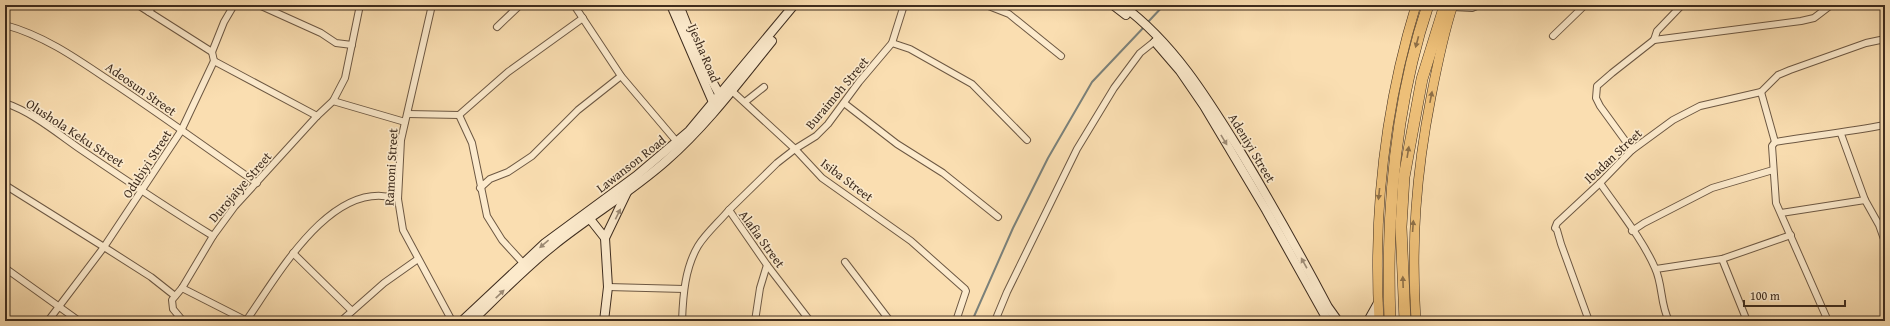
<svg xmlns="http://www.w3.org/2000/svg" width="1890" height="326" font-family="'Gentium Book Plus',serif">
<rect width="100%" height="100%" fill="#fadeb1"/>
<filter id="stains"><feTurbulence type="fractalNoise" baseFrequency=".005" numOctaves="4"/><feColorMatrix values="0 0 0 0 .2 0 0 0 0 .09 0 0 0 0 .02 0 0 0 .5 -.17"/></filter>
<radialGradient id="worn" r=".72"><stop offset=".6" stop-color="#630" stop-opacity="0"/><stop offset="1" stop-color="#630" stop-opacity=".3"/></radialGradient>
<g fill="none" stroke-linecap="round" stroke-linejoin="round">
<g stroke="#7b817a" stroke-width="2">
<polyline points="1148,22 1164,5"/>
<polyline points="972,321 1013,228 1048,158 1092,82 1145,26"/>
</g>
<defs>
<g id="street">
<polyline points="138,5 212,52"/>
<polyline points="259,5 321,33 336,43 352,45"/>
<polyline points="432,5 401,140 398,199 403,230 452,321"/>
<polyline points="574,5 621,76 677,142"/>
<polyline points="986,5 1009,14 1061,56"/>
<polyline points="1453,7 1472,8 1479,5"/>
<polyline points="149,12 153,5"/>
<path d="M 5,25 C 42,35 73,56 104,77 C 156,111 206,148 257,183"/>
<polyline points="497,27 520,5"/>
<polyline points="1553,36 1585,5"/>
<polyline points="1654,40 1801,21 1814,18 1831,5"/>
<polyline points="892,43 910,49 972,84 1027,140"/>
<polyline points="214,61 317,116"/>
<polyline points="732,91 795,149 822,178 911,241 965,289 966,291 956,321"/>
<polyline points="1761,92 1775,142"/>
<polyline points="333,101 405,122"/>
<polyline points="745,102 764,87"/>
<path d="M 5,103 C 32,112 57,133 80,149 C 124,179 167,208 213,236"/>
<polyline points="844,103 897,144 943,173 998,217"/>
<polyline points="408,114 459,115 472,143 487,216 502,240 523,263"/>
<polyline points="459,115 508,72 583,18"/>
<polyline points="1841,134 1865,200 1879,225 1885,242"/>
<polyline points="1632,150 1600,106 1596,98 1597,86 1612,73 1654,40 1657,31 1682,5"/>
<path d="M 1600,183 C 1618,209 1643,240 1655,268 C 1663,285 1660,304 1669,321"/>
<polyline points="5,185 104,247 151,277 175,296"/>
<polyline points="480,188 490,179 508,172 532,156 578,110 621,76"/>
<polyline points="729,210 777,163 795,149 816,136 828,124 859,82 892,43 904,5"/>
<polyline points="1781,213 1865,200"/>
<polyline points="1632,231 1644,223 1712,188 1773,170"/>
<polyline points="293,253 352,311"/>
<polyline points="1722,259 1747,321"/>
<polyline points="845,262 890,321"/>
<polyline points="5,268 79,321"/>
<polyline points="1656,269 1722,259 1791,235"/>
<polyline points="608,287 684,289"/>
<polyline points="182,288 247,321"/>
<polyline points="48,321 104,247 181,131 214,61 212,52 224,22 234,5"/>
<polyline points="183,321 173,309 172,300 182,288 213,236 235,206 317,116 333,101 345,78 360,5"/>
<path d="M 246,321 C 277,277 332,176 398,199"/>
<polyline points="341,321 384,283 418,259"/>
<path d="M 682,321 C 683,295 685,268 698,246 C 706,233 719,222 729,210 L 767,265 L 810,321"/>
<polyline points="755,321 760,288 767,265"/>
<polyline points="995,321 1007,292 1077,149 1114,88 1140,53 1155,41"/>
<polyline points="1589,321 1561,244 1557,230 1555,228 1557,223 1600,183 1632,150 1673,120 1700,106 1761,92 1778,75 1790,70 1866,43 1885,39"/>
<path d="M 1828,321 L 1776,203 L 1772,146 L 1775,142 C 1812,136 1848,132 1885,125"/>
</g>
<g id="secondary">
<polyline points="671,5 715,107"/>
<polyline points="679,5 702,63 722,99"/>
<polyline points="1113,5 1126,15"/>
<path d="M 1122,5 C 1175,44 1209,101 1243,156 C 1273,206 1301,256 1328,307 L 1338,321"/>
<polyline points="1155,42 1180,71 1204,106 1266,210 1328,321"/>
<polyline points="590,219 605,238 608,287 604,321"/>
<polyline points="605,238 628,190"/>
<polyline points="462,321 545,243 636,176 689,131 794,5"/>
<path d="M 472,321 C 499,295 525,268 554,245 C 590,216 631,192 666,161 C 706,126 738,83 772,41"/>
<polyline points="1368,321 1378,303"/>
</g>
<g id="primary">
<path d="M 1379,321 C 1373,213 1384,109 1416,5"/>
<path d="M 1416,321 C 1411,242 1416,174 1431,97 C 1437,66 1443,35 1453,5"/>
</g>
<g id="highway">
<path d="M 1390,321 C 1386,214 1394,107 1428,5"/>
<polyline points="1405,321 1401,227 1404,177 1422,79 1445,5"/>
</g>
</defs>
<use href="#street" stroke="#6d5843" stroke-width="8"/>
<use href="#secondary" stroke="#3e2c1e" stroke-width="10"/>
<use href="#primary" stroke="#3e2c1e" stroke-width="10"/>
<use href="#highway" stroke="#3e2c1e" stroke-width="12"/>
<use href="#street" stroke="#fceacc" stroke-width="6"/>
<use href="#secondary" stroke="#fceacc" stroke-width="8"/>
<use href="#primary" stroke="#edbf78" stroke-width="9"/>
<use href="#highway" stroke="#edbf78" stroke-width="11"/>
</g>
<defs><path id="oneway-solid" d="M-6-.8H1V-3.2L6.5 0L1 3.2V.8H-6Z"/></defs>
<g fill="#8d6e46">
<use href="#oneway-solid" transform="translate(1417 42) rotate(105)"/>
<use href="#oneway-solid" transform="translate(1431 97) rotate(-79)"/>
<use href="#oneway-solid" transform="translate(1408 152) rotate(-81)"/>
<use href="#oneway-solid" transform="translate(1379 194) rotate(96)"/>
<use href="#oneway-solid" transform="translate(1413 226) rotate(-86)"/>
<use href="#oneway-solid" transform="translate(1403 282) rotate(-92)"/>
</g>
<g fill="#9d8b75">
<use href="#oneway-solid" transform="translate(1224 140) rotate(59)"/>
<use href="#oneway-solid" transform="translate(618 214) rotate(-64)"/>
<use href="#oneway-solid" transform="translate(544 244) rotate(140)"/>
<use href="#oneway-solid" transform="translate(1304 263) rotate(-119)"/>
<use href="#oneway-solid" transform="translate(500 294) rotate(-44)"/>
</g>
<g text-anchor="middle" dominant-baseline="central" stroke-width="3.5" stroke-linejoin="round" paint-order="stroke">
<g font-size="13" fill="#3e2c1e" stroke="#fceacc">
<text transform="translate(704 53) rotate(67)">Ijesha Road</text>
<text transform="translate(141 89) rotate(35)">Adeosun Street</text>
<text transform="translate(837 93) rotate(-50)">Buraimoh Street</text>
<text transform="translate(75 133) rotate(33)">Olushola Keku Street</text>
<text transform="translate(1252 148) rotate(59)">Adeniyi Street</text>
<text transform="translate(1613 156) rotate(-43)">Ibadan Street</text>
<text transform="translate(147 164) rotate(-57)">Odubiyi Street</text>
<text transform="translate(631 164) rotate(-38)">Lawanson Road</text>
<text transform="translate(391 167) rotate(-87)">Ramoni Street</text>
<text transform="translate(847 180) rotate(37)">Isiba Street</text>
<text transform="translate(240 187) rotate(-49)">Durojaiye Street</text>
<text transform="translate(762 239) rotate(54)">Alafia Street</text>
</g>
</g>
<rect width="1890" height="326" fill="none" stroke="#fadeb1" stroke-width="20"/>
<rect x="6" y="6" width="1878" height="314" fill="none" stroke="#3e2c1e" stroke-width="2"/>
<rect x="10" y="10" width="1870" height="306" fill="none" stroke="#3e2c1e"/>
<path d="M1744 300v6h101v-6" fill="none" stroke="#3e2c1e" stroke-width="2"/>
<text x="1750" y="300" font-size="12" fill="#3e2c1e" stroke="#fceacc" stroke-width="3" paint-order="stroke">100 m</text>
<rect width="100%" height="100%" filter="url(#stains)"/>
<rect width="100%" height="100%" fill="url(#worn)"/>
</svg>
